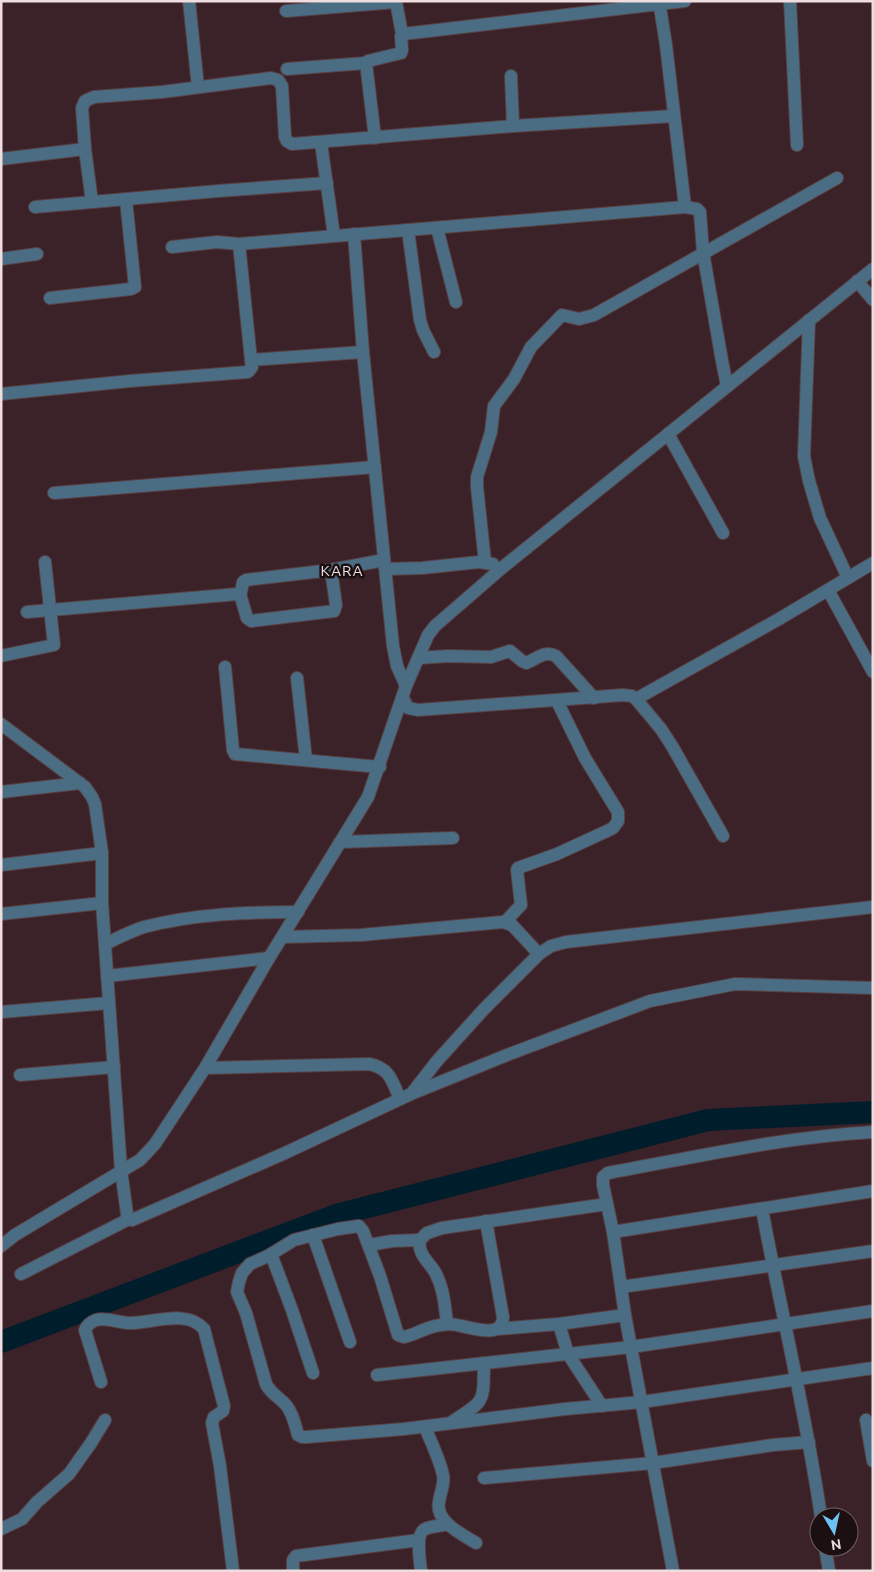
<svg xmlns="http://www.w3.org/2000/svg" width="874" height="1572" font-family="Ubuntu,sans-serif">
<rect width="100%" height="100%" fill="#3b2228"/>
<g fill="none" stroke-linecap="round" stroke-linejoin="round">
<polyline stroke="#001d2c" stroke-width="22" points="1,1342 336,1215 708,1120 873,1112"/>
<defs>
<g id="minor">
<polyline points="189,1 198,87"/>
<polyline points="659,1 666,45 685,207"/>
<polyline points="790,1 797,145"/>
<polyline points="286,11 396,2 402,34"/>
<polyline points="287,69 366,63"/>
<polyline points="511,76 513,126"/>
<polyline points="375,138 366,63 368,61 401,53 402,50 401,36 403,34 685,1"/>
<polyline points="321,143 334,236"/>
<polyline points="1,159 85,149"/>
<polyline points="92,202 85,149 82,108 85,101 94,97 162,92 271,78 278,80 282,86 285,137 287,141 292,144 513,126 674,116"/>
<polyline points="35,207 218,191 327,183"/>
<polyline points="437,228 456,302"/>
<polyline points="408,230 420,320 423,330 434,352"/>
<polyline points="354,234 363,352 393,646 397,666 406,686"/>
<polyline points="172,247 217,242 239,244"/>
<polyline points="1,259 37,254"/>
<polyline points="857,281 873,300"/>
<polyline points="50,298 131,289 135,287 126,200"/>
<polyline points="809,320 804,456 809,481 820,518 848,578"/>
<polyline points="251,360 363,352"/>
<polyline points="1,394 130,381 248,372 252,367 251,360 239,244 685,207 697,209 700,212 703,252 722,361 727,386"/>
<polyline points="668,434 723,533"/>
<polyline points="54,493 375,467"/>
<polyline points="485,562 477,487 477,477 491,432 494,406 514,379 531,347 562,315 579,319 594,315 837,178"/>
<polyline points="386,569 422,568 479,562 493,564"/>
<polyline points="828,590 873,672"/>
<polyline points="240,594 247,618 251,621 334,611 336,605 331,570"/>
<polyline points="27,612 238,594 241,592 243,582 246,580 331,570 384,560"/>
<polyline points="1,656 54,645 45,562"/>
<path d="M 418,658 L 448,656 L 491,657 L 510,651 L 522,661 L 526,663 C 537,659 544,650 556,656 L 594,698"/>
<polyline points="225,667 233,750 235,754 380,767"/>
<polyline points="297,678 306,760"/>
<polyline points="403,698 408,708 418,710 623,695 632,696 636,699 661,729 672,746 723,836"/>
<polyline points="636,699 779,619 873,563"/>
<polyline points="1,724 85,787 92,797 95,804 102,853 102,903 121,1170 127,1214 129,1219 132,1220 285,1153 411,1094 507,1055 650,1001 735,984 873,988"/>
<polyline points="1,792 80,783"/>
<polyline points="340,842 453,838"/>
<polyline points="1,865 102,853"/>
<polyline points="1,914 102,903"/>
<polyline points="505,922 521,905 517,870 518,868 557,854 607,831 613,828 618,821 618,812 585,758 557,701"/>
<polyline points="283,937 361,935 503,922 512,925 539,954"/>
<path d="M 105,944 C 118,938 131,931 144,927 C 194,914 247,912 298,912"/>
<polyline points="107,976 269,958"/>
<polyline points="1,1012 109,1003"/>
<path d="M 205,1068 L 369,1064 C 390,1068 392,1081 400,1099"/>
<polyline points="20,1075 114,1067"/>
<polyline points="412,1093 437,1061 484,1009 539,954 551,946 566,942 873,907"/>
<path d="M 762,1209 C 781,1312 806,1413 821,1517"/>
<path d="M 486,1221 L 503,1317 C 503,1339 473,1328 461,1326 C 454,1324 447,1324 441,1325 C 428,1326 417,1334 404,1337 L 398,1335 L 380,1276 L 363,1231 L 359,1226 L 338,1229 L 294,1240 L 268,1256 L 250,1264 L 242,1273 L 239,1282 L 237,1292 L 246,1313 L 266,1384 C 271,1394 279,1397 286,1405 C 293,1413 295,1425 298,1435 L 302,1437 L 307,1437 L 404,1429 L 565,1409 L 642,1402 L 873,1368"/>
<polyline points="613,1232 873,1191"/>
<polyline points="313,1235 350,1342"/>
<polyline points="369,1245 392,1241 420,1240"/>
<polyline points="1,1246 15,1235 140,1160 155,1144 205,1068 269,958 368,797 406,686 428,635 435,626 503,567 873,269"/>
<polyline points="271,1254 292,1310 313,1373"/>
<polyline points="21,1274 129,1219"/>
<polyline points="621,1287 873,1251"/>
<path d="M 447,1324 C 445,1307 444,1290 436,1274 C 430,1262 417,1255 420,1240 L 427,1233 L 442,1228 L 607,1204"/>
<polyline points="559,1324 568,1354 602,1406"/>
<polyline points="497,1329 559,1324 625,1315"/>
<polyline points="377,1375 631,1347 873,1311"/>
<path d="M 101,1382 L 85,1330 C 87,1325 91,1322 96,1320 C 107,1317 119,1323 130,1323 C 153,1323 187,1309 204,1329 L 224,1406 L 223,1411 L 214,1417 L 212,1423 L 220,1466 L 233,1571"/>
<polyline points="866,1420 873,1461"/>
<path d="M 453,1421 C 487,1400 483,1401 484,1363"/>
<path d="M 425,1427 C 431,1442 440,1460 443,1475 C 445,1484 440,1493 439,1502 C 435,1522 462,1534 476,1543"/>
<polyline points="484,1478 653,1463 773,1445 809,1442"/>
<polyline points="1,1529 22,1519 37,1502 69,1474 91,1443 105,1420"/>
<polyline points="825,1547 829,1571"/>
<polyline points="293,1571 293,1560 296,1556 419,1540"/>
<path d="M 421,1571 C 420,1561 415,1534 425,1529 C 431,1526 441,1526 448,1524"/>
<path d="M 673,1571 L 625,1315 L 613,1232 L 603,1185 L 603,1177 L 608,1173 C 696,1157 783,1137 873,1132"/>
</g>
</defs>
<use href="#minor" stroke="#584045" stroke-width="14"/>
<use href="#minor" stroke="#4a6d83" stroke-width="12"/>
</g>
<g text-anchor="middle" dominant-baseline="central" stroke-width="5" stroke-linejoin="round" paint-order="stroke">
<g font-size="15" letter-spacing="1" fill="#efdde0" stroke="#1b0f12">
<text x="342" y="570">KARA</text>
</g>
</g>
<rect width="874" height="1572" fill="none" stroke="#efdde0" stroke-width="5"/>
<g transform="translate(834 1532) rotate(171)"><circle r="24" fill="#1b0f12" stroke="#706164"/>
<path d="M0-4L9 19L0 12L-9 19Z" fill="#6ec2f3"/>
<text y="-8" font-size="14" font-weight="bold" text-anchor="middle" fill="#efdde0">N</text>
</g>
</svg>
